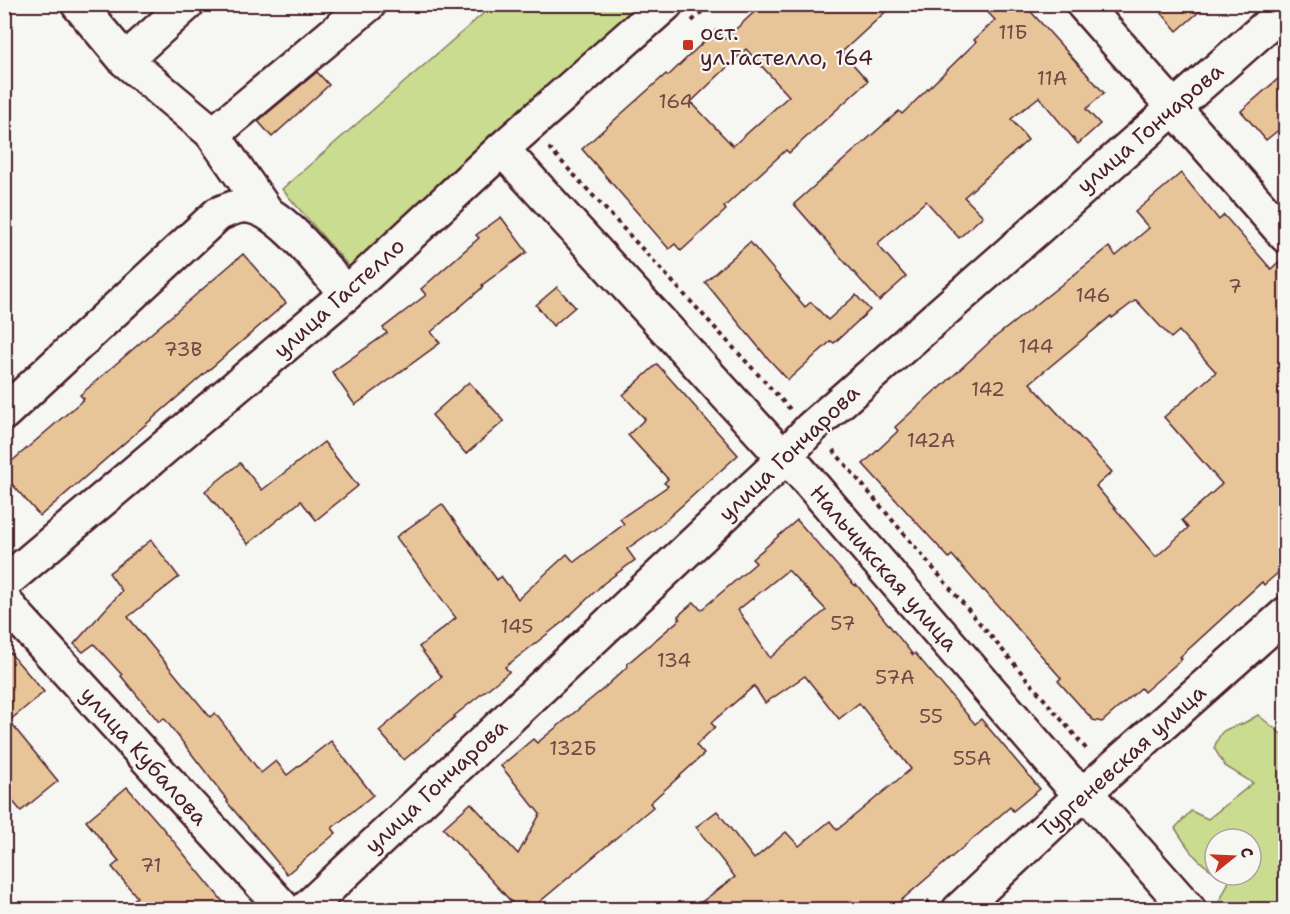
<svg xmlns="http://www.w3.org/2000/svg" width="1290" height="914" font-family="'Shantell Sans',sans-serif">
<rect width="100%" height="100%" fill="#f6f6f2"/>
<filter id="ink" filterUnits="userSpaceOnUse"><feTurbulence type="fractalNoise" baseFrequency=".0167" numOctaves="2"/><feDisplacementMap in="SourceGraphic" scale="12" xChannelSelector="R" yChannelSelector="G"/><feConvolveMatrix kernelMatrix="1 2 1 2 8 2 1 2 1" color-interpolation-filters="sRGB"/></filter>
<g filter="url(#ink)">
<g fill="#c9dc90" stroke="#8a7e5e" stroke-width="1.5">
<polygon points="493,5 670,5 358,277 282,189"/>
<path d="M 1258,715 L 1285,737 L 1286,887 L 1281,893 L 1285,899 L 1285,909 L 1218,909 L 1217,907 L 1230,879 L 1222,875 L 1251,875 L 1251,839 L 1215,839 L 1215,872 C 1196,862 1186,845 1175,828 L 1191,811 L 1208,819 L 1253,783 L 1225,766 L 1214,748 C 1221,730 1222,730 1239,725 C 1246,723 1252,718 1258,715 Z"/>
</g>
<g fill="#e8c599" stroke="#4a1f2b" stroke-width="1.5" fill-rule="evenodd">
<path d="M 763,4 L 894,4 L 842,52 L 868,81 L 789,153 L 786,150 L 724,207 L 726,210 L 681,251 L 675,244 L 669,249 L 582,149 L 666,74 L 668,76 L 716,30 L 725,39 ZM 746,49 L 789,96 L 733,146 L 691,102 Z"/>
<polygon points="980,4 1024,4 1104,93 1086,109 1100,124 1078,144 1039,97 1011,119 1028,140 964,197 983,216 959,238 926,201 877,244 906,277 879,301 794,204 899,111 902,114 976,42 974,40 995,20"/>
<polygon points="1154,4 1208,4 1177,31"/>
<polygon points="317,72 329,85 272,137 258,121"/>
<polygon points="1286,72 1286,124 1266,140 1241,111"/>
<path d="M 1181,173 L 1219,220 L 1224,215 L 1271,269 L 1286,255 L 1286,566 L 1264,585 L 1262,582 L 1180,657 L 1182,659 L 1144,692 L 1141,688 L 1102,722 L 1093,720 L 1058,681 L 1061,678 L 984,590 L 983,591 L 952,555 L 949,558 L 863,464 L 898,431 L 895,427 L 938,388 L 939,389 L 994,338 L 1109,247 L 1116,256 L 1149,228 L 1135,212 ZM 1136,300 L 1171,338 L 1179,331 L 1216,372 L 1164,417 L 1222,484 L 1182,520 L 1188,528 L 1156,557 L 1096,486 L 1112,472 L 1030,383 L 1111,316 L 1112,318 Z"/>
<polygon points="501,217 527,252 482,285 483,287 431,332 440,343 355,405 332,372 387,333 383,328 426,295 421,289 479,238 476,235"/>
<polygon points="750,242 805,307 811,302 828,320 856,295 870,310 834,343 831,341 788,380 765,355 705,282"/>
<polygon points="243,254 286,303 40,516 4,475 4,468 84,399 80,395"/>
<polygon points="557,287 575,307 553,326 536,305"/>
<polygon points="657,364 738,455 658,527 627,549 635,560 604,583 564,621 505,667 509,672 454,716 455,717 404,760 379,731 442,677 419,647 456,618 396,537 442,504 497,580 501,576 518,599 567,554 574,562 624,524 620,519 668,486 664,483 668,479 628,435 645,419 623,395"/>
<polygon points="469,382 504,421 466,454 432,415"/>
<polygon points="324,442 358,486 316,520 301,501 248,544 205,491 240,463 262,490"/>
<path d="M 797,520 L 855,586 L 856,584 L 913,655 L 915,653 L 975,724 L 981,719 L 1040,789 L 1013,811 L 1010,807 L 891,909 L 692,909 L 735,877 L 696,827 L 717,811 L 754,859 L 786,832 L 799,846 L 830,821 L 837,830 L 911,769 L 859,703 L 839,719 L 805,676 L 765,703 L 754,686 L 711,723 L 715,727 L 696,745 L 704,754 L 650,803 L 653,807 L 531,909 L 518,909 L 443,828 L 471,803 L 518,854 L 540,814 L 501,766 L 533,739 L 537,743 L 602,690 L 628,666 L 627,664 L 680,619 L 678,616 L 694,602 L 701,610 L 756,563 L 752,559 ZM 788,570 L 826,610 L 770,658 L 738,610 Z"/>
<polygon points="151,540 179,577 128,617 210,717 215,713 261,773 276,761 287,775 331,741 373,795 332,828 336,833 287,874 227,802 228,801 164,718 159,722 121,676 122,675 94,644 83,652 74,644 122,591 109,573"/>
<polygon points="4,646 44,692 9,721 58,781 21,811 4,791"/>
<polygon points="127,787 161,826 229,909 123,909 137,897 112,867 119,861 86,821"/>
</g>
<g fill="none" stroke-linecap="round" stroke-linejoin="round">
<defs>
<g id="minor">
<polyline points="78,4 125,60 211,132 223,126 369,4"/>
<polyline points="1083,4 1286,236"/>
<polyline points="125,60 187,4"/>
<polyline points="211,132 266,211"/>
<polyline points="502,149 784,458 799,470 1068,781 1086,793 1189,910"/>
<path d="M 4,413 L 218,214 C 225,211 234,207 241,206 C 277,202 324,269 346,294"/>
<polyline points="4,583 346,294 502,149 666,4"/>
<polyline points="4,601 17,616 285,910"/>
<polyline points="305,910 772,470 811,428 1286,9"/>
<polyline points="959,910 1070,806 1286,614"/>
</g>
</defs>
<use href="#minor" stroke="#4a1f2b" stroke-width="38"/>
<g stroke="#4a1f2b" stroke-width="4" stroke-dasharray="4.5 4.5" stroke-linecap="butt">
<polyline points="692,21 710,4"/>
<polyline points="551,148 550,149 790,409"/>
<polyline points="833,450 1088,751"/>
<polyline points="920,910 930,900"/>
</g>
<use href="#minor" stroke="#f6f6f2" stroke-width="33"/>
</g>
</g>
<rect fill="#c8321e" stroke="#f6f6f2" stroke-width="2" x="682" y="39" width="12" height="12" rx="3"/>
<g text-anchor="middle" dominant-baseline="central" stroke-width="4.5" stroke-linejoin="round" paint-order="stroke">
<g font-size="20" fill="#724846">
<text x="1013" y="32">11Б</text>
<text x="1052" y="78">11А</text>
<text x="676" y="101">164</text>
<text x="1235" y="286">7</text>
<text x="1093" y="295">146</text>
<text x="1036" y="346">144</text>
<text x="183" y="349">73В</text>
<text x="988" y="389">142</text>
<text x="931" y="440">142А</text>
<text x="843" y="623">57</text>
<text x="517" y="626">145</text>
<text x="674" y="660">134</text>
<text x="895" y="677">57А</text>
<text x="931" y="716">55</text>
<text x="573" y="748">132Б</text>
<text x="972" y="758">55А</text>
<text x="151" y="865">71</text>
</g>
<g font-size="22" fill="#4a1f2b" stroke="#f6f6f2" text-anchor="start">
<text x="700" y="32">ост.<tspan x="700" dy="25">ул.Гастелло, 164</tspan></text>
</g>
<g font-size="22" fill="#4a1f2b" stroke="#f6f6f2">
<text transform="translate(1150 128) rotate(-41)">улица Гончарова</text>
<text transform="translate(339 298) rotate(-42)">улица Гастелло</text>
<text transform="translate(789 453) rotate(-44)">улица Гончарова</text>
<text transform="translate(884 568) rotate(49)">Нальчикская улица</text>
<text transform="translate(144 756) rotate(48)">улица Кубалова</text>
<text transform="translate(1122 761) rotate(-42)">Тургеневская улица</text>
<text transform="translate(436 786) rotate(-43)">улица Гончарова</text>
</g>
</g>
<rect width="1290" height="914" fill="none" stroke="#f6f6f2" stroke-width="24"/>
<rect x="12" y="12" width="1266" height="890" fill="none" stroke="#4a1f2b" stroke-width="2" filter="url(#ink)"/>
<g transform="translate(1233 857) rotate(72)"><circle r="28" fill="#f6f6f2" stroke="#b1a0a2" stroke-width="1.5"/>
<path d="M0-4.5L10 22L0 15L-10 22Z" fill="#c8321e"/>
<text y="-9" font-size="16" font-weight="bold" text-anchor="middle" fill="#4a1f2b">С</text>
</g>
</svg>
